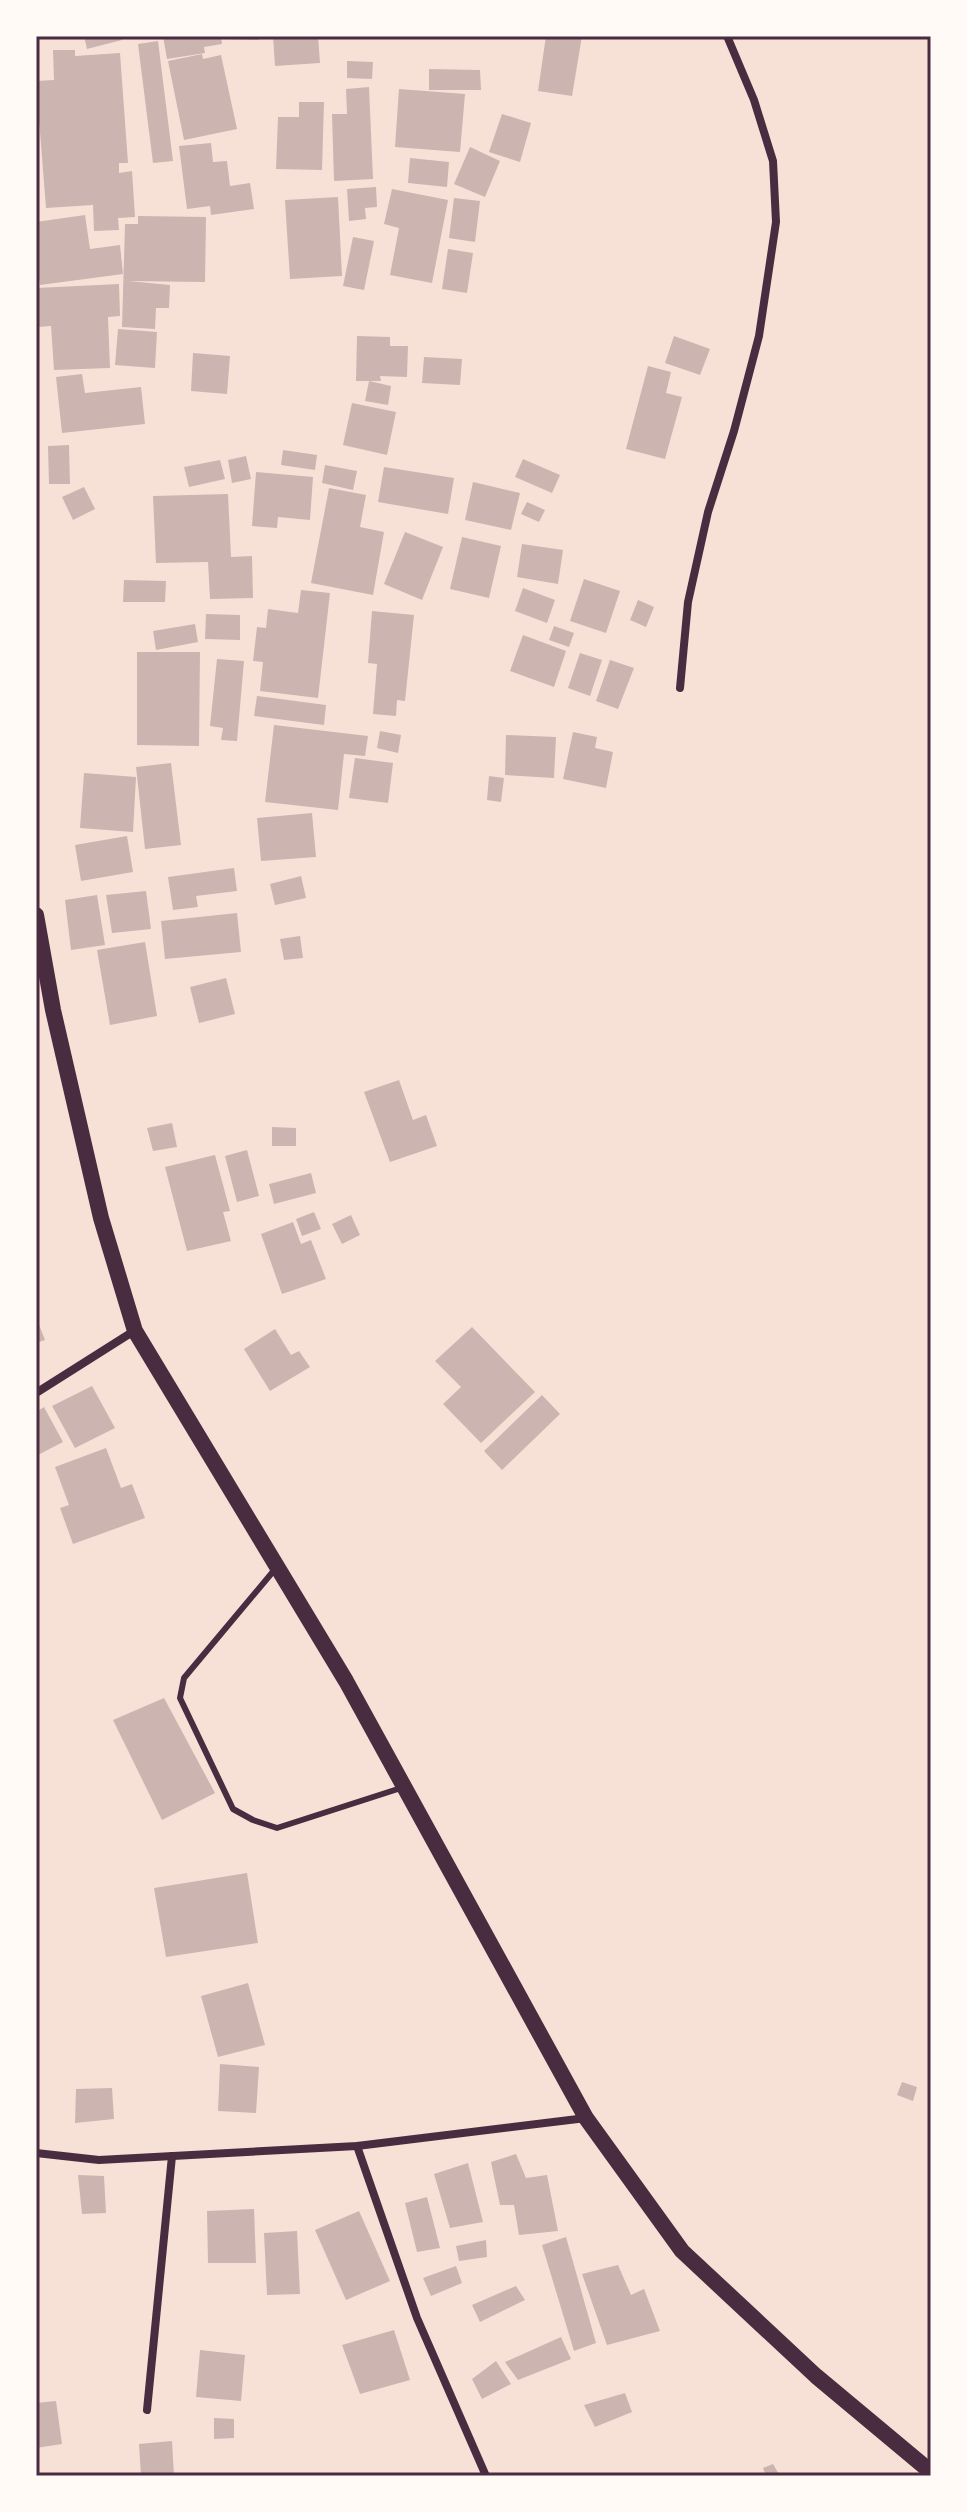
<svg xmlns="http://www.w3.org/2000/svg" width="967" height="2512" font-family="Mulish,sans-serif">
<rect width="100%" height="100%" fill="#f7e1d7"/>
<g fill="#ccb4b1">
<polygon points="84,36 121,36 122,40 87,49"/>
<polygon points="163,36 221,36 222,44 204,47 205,53 167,59"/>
<polygon points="225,36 259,36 259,40 225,39"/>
<polygon points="273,36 318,36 320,63 275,66"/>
<polygon points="546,36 582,36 572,96 538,91"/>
<polygon points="158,41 173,161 153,163 138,44"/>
<polygon points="53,50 75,50 75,56 120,53 128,163 119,163 119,173 132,171 135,217 118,218 119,230 94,231 93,205 46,208 36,81 54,80"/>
<polygon points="202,54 203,59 221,55 237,129 184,140 168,61"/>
<polygon points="347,61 373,62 372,79 347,78"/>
<polygon points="429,69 480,70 481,90 429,90"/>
<polygon points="369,87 373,179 334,181 332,114 347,114 346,89"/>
<polygon points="399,89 465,94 460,152 395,147"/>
<polygon points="299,102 324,102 322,170 276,169 278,117 299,117"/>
<polygon points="502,114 531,123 520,162 489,152"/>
<polygon points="211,143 213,162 227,161 230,186 250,183 254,209 211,215 210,206 187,209 179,146"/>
<polygon points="470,147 500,161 485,197 454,184"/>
<polygon points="410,158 449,162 447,187 408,183"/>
<polygon points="376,187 377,207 365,208 366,219 349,221 347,189"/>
<polygon points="392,189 448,200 432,283 390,275 399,228 384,224"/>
<polygon points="338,197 342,276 290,279 285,200"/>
<polygon points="454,198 480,201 475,242 449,238"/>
<polygon points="85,215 90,249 120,245 123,274 40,285 36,255 36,222"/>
<polygon points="138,216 206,217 205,282 128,281 170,285 169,308 156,308 155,329 122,327 125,224 138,224"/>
<polygon points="353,237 374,241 364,290 343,286"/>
<polygon points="448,249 473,253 467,293 442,289"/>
<polygon points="119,284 120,316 108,317 110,368 54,370 51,326 38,327 36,288"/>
<polygon points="118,329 157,332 155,368 115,365"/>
<polygon points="357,336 390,337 390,346 408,346 407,377 380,376 381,381 369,381 391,386 388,405 365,401 369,381 356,381"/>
<polygon points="674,336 710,349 700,375 665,363"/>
<polygon points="193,353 230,356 227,394 191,391"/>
<polygon points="424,357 462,359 460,385 422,383"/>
<polygon points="648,366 671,372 666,393 682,397 665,459 626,449"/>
<polygon points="82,374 85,393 141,387 145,424 62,433 56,377"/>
<polygon points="352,403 396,412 387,455 343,445"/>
<polygon points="69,445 70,484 49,484 48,446"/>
<polygon points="283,450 317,455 315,470 281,465"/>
<polygon points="246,456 251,479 232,483 228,460"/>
<polygon points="523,459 560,475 552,493 515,477"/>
<polygon points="220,460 225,479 189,487 184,467"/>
<polygon points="325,465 357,471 353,490 322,483"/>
<polygon points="384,467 454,478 448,514 378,502"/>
<polygon points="256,472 313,477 310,520 278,517 277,528 252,526"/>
<polygon points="473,482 520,493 511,530 465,520"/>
<polygon points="84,487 95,509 73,520 62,497"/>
<polygon points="329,488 366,495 360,527 384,532 373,595 311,583"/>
<polygon points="228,494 231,557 252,556 253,598 210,599 208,562 156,563 153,496"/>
<polygon points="527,502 545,510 539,522 521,514"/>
<polygon points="405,532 443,547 422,600 384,584"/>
<polygon points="462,537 501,546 489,598 450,589"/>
<polygon points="522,544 563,550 558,584 517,577"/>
<polygon points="584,579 620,591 606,633 570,621"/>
<polygon points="124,580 166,581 165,602 123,602"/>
<polygon points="523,588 555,600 547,623 515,611"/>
<polygon points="301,590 330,593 318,698 260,691 263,662 253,661 257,627 266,628 268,609 298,613"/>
<polygon points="638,600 654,607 646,627 630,620"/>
<polygon points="372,611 414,615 405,701 397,700 396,716 373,714 377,664 368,663"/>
<polygon points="206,614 240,615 240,640 205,639"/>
<polygon points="195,624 198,642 156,650 153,631"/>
<polygon points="554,626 574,633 569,647 549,640"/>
<polygon points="523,635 566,651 554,687 510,671"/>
<polygon points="137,652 200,652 199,746 137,745"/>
<polygon points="580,653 602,660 590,696 568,688"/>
<polygon points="217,659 244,661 237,741 221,740 223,728 210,726"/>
<polygon points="610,660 634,668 618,709 596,701"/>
<polygon points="257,696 326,705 324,725 254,716"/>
<polygon points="274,725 368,736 365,756 344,754 338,810 265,802"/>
<polygon points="380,731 401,735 398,753 377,748"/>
<polygon points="573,732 597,737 595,748 613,752 606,788 563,779"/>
<polygon points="506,735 556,737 554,778 505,775"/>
<polygon points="355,758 393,763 388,803 349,798"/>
<polygon points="171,763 181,845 145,849 136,767"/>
<polygon points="84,773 136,777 133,832 80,828"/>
<polygon points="489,776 504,778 501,802 487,800"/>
<polygon points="312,813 316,857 261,861 257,818"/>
<polygon points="127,836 133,872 81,881 75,845"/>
<polygon points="234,868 237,891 196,896 198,907 173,910 168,877"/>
<polygon points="301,876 306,898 275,905 270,884"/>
<polygon points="146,891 151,929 112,933 106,895"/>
<polygon points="97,895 105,945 71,950 65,900"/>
<polygon points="237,913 241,952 165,959 161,921"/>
<polygon points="300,936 303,958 284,960 280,939"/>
<polygon points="145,942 157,1016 110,1025 97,950"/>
<polygon points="226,978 235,1014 199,1023 190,987"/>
<polygon points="399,1080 413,1120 426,1115 437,1146 390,1162 364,1092"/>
<polygon points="172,1123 177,1147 153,1151 147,1128"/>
<polygon points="272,1127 296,1128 296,1146 272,1146"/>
<polygon points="247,1150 259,1196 237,1202 225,1156"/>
<polygon points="215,1155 230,1211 223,1212 231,1241 187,1251 165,1167"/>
<polygon points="311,1173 316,1193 274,1204 269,1184"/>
<polygon points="314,1212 321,1229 302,1236 296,1219"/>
<polygon points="351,1215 360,1235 342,1244 332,1224"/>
<polygon points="293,1222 301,1244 311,1240 326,1279 282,1294 261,1234"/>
<polygon points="36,1317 45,1340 36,1343"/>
<polygon points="472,1327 535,1392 481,1443 443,1404 461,1387 435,1361"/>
<polygon points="275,1329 291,1355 299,1351 310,1367 270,1391 244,1349"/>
<polygon points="92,1386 115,1428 75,1448 52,1406"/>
<polygon points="542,1395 560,1414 502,1470 484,1451"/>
<polygon points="44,1407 63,1442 36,1456 36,1412"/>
<polygon points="106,1448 121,1488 132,1484 145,1518 73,1544 60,1508 69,1505 55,1467"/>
<polygon points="164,1698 215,1793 162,1820 113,1720"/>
<polygon points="247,1873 258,1943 166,1957 154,1888"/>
<polygon points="248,1983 265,2045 218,2057 201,1996"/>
<polygon points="220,2064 259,2067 256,2113 218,2111"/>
<polygon points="902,2082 917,2087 913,2101 897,2095"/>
<polygon points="112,2088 114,2119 75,2123 76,2089"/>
<polygon points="516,2154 526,2178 547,2175 558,2231 519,2235 514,2205 500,2205 491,2162"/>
<polygon points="468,2163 483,2222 450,2228 434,2174"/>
<polygon points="78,2175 104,2176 106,2213 82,2214"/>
<polygon points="427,2197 440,2248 417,2252 405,2203"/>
<polygon points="254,2209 256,2263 208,2263 207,2211"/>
<polygon points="359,2211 390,2281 346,2300 315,2230"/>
<polygon points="297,2231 300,2294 267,2295 264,2233"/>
<polygon points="566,2237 596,2343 574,2351 542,2245"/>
<polygon points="486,2240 487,2257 459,2261 456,2246"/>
<polygon points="618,2265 631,2295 644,2289 660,2331 607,2345 582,2274"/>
<polygon points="456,2266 462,2283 431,2296 423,2278"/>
<polygon points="516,2286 525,2300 480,2322 472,2305"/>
<polygon points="394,2330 410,2380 360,2394 342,2345"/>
<polygon points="561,2337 571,2359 518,2380 505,2362"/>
<polygon points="200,2350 245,2355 241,2401 196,2397"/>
<polygon points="496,2361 511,2384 482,2399 472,2379"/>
<polygon points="625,2393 632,2412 595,2427 584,2405"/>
<polygon points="56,2401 62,2444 36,2448 36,2403"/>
<polygon points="214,2418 234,2419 234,2438 214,2439"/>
<polygon points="172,2441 174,2476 141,2476 139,2444"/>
<polygon points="773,2464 780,2476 766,2476 763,2468"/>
</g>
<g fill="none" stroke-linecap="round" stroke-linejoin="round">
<polyline stroke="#4a2c40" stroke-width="6" points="276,1568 184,1678 180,1698 233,1809 253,1820 277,1828 401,1788"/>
<g stroke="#4a2c40" stroke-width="8">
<polyline points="680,688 688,602 708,512 734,431 759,336 776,222 773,161 754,100 727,36"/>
<polyline points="36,1393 134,1331"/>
<polyline points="357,2146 417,2318 486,2476"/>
<polyline points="36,2153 99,2160 357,2146 586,2118"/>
<polyline points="147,2410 172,2156"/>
</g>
<polyline stroke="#4a2c40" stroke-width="16" points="36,915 53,1010 101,1218 135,1331 346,1681 586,2118 682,2251 816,2376 931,2472"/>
</g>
<rect width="967" height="2512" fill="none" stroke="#fffaf5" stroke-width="76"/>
<rect x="38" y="38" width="891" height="2436" fill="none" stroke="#4a2c40" stroke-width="3"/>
</svg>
